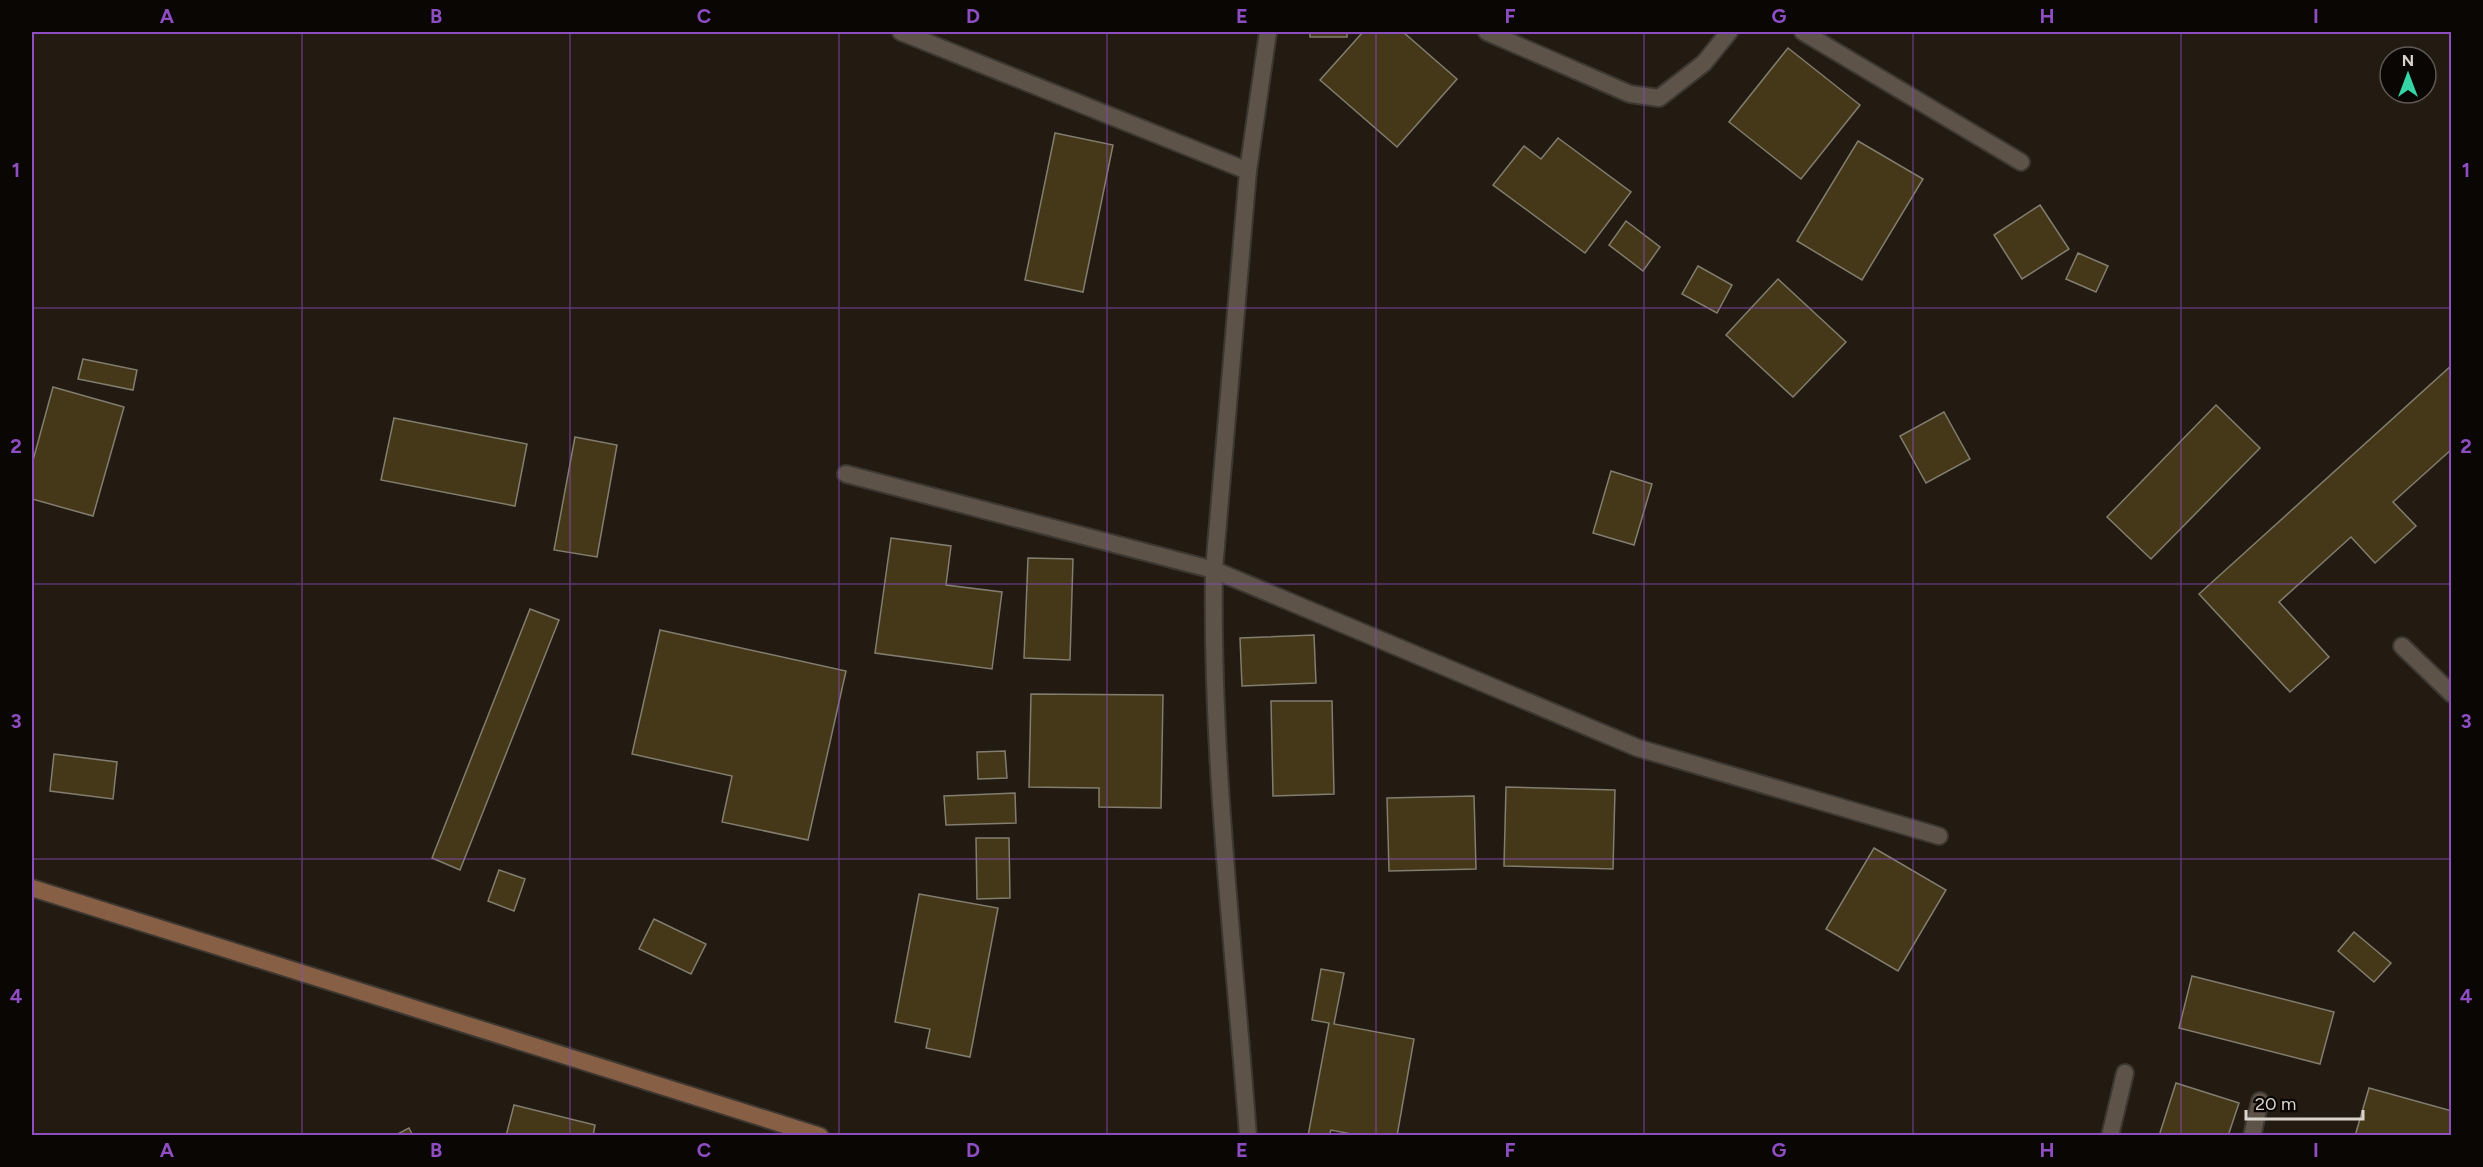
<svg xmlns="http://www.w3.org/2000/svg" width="2483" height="1167" font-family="Figtree,sans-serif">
<rect width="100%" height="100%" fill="#231b11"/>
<g fill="#443819" stroke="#827d6f" stroke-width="1.5">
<rect x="1310" y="32" width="37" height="5"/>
<polygon points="1363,32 1403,32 1457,79 1397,147 1320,80"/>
<polygon points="1788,48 1860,105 1801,179 1729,122"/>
<polygon points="1055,133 1113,145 1083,292 1025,280"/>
<polygon points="1558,138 1631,192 1585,253 1493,185 1524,146 1541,159"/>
<polygon points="1858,141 1923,179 1862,280 1797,241"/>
<polygon points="2040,205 2069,249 2022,279 1994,235"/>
<polygon points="1626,221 1660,247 1643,271 1609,245"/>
<polygon points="2078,253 2108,266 2096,292 2066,279"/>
<polygon points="1698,266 1732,285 1717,313 1682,294"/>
<polygon points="1778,279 1846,342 1793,397 1726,335"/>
<polygon points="83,359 137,370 133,390 78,379"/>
<polygon points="2452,365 2452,449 2393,502 2416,526 2375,563 2351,537 2279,602 2329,657 2290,692 2199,594"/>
<polygon points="53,387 124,407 93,516 32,499 32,464"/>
<polygon points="2216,405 2260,448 2151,559 2107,517"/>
<polygon points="1944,412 1970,459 1926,483 1900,436"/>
<polygon points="394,418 527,444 515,506 381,480"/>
<polygon points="575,437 617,445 597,557 554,550"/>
<polygon points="1611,471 1652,484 1634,545 1593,533"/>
<polygon points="891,538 951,546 946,585 1002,592 992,669 875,653"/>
<polygon points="1028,558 1073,559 1070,660 1024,658"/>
<polygon points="530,609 559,620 460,870 432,858"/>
<polygon points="660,630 846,671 808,840 722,822 732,776 632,754"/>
<polygon points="1314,635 1316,683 1242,686 1240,638"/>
<polygon points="1031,694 1163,695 1161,808 1099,807 1099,788 1029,787"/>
<polygon points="1271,701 1332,701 1334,794 1273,796"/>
<polygon points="1005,751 1007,778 978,779 977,752"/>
<polygon points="54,754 117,762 113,799 50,791"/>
<polygon points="1506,787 1615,790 1613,869 1504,866"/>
<polygon points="1015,793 1016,823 946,825 944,796"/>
<polygon points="1474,796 1476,869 1389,871 1387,798"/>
<polygon points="976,838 1009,838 1010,898 977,899"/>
<polygon points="1874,848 1946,890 1898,971 1826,929"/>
<polygon points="499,870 525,879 514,911 488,901"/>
<polygon points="919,894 998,908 970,1057 926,1048 930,1029 895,1022"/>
<polygon points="654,919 706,944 691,974 639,949"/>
<polygon points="2354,932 2391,963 2374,982 2338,951"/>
<polygon points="1321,969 1344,973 1334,1024 1414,1039 1397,1136 1362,1136 1331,1130 1329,1136 1308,1136 1329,1023 1312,1020"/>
<polygon points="2192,976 2334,1012 2320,1064 2179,1028"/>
<polygon points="2176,1083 2239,1103 2228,1136 2159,1136"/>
<polygon points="2369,1088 2452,1111 2452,1136 2355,1136"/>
<polygon points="514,1105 595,1125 593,1136 506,1136"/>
<polygon points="409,1128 413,1136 394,1136"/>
</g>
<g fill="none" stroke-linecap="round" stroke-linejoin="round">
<defs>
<g id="service">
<polyline points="2402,646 2452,694"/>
<polyline points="2110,1136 2125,1073"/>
<polyline points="2252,1136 2260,1101"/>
</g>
<g id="minor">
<polyline points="901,32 1248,171"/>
<polyline points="1487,32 1630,94 1659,98 1704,63 1729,32"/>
<polyline points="1803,32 2021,162"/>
<polyline points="846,474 1214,570 1638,748 1939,836"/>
<path d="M 1248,1136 C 1234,947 1211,759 1214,570 L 1248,171 L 1268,32"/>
</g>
<polyline id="secondary" points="32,888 820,1136"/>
</defs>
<use href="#service" stroke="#3d3732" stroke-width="20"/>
<use href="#minor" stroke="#3d3732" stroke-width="20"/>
<use href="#secondary" stroke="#3d3732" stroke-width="20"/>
<use href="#service" stroke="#5d5348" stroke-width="16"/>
<use href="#minor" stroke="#5d5348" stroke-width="16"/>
<use href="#secondary" stroke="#875f44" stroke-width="16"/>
</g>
<path fill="none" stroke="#8e4ec2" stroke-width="1.5" stroke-opacity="0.55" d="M 302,32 L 302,1136M 570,32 L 570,1136M 839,32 L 839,1136M 1107,32 L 1107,1136M 1376,32 L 1376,1136M 1644,32 L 1644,1136M 1913,32 L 1913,1136M 2181,32 L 2181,1136M 32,308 L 2452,308M 32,584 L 2452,584M 32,859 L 2452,859"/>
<rect width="2483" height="1167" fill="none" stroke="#0a0604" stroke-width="66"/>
<g transform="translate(2408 75)"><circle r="28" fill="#0a0604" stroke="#5d5854" stroke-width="1.5"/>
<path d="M0-4.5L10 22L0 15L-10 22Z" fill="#37d4a6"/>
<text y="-9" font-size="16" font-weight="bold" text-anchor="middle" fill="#dad4cd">N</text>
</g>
<path d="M2246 1110v9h117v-9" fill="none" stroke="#dad4cd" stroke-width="3"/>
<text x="2255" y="1110" font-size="18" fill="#dad4cd" stroke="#0a0604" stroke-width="4.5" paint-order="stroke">20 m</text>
<rect x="33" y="33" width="2417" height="1101" fill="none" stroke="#8e4ec2" stroke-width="2"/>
<g font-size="20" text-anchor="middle" font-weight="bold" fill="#8e4ec2">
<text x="167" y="23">A</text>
<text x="436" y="23">B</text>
<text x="704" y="23">C</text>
<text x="973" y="23">D</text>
<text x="1242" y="23">E</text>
<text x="1510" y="23">F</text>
<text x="1779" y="23">G</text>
<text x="2047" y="23">H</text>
<text x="2316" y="23">I</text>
<text x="16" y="177">1</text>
<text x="2466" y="177">1</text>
<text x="16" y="453">2</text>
<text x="2466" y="453">2</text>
<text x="16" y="728">3</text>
<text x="2466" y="728">3</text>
<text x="16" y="1003">4</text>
<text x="2466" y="1003">4</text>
<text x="167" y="1157">A</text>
<text x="436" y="1157">B</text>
<text x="704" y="1157">C</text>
<text x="973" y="1157">D</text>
<text x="1242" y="1157">E</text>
<text x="1510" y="1157">F</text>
<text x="1779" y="1157">G</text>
<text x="2047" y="1157">H</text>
<text x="2316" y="1157">I</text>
</g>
</svg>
